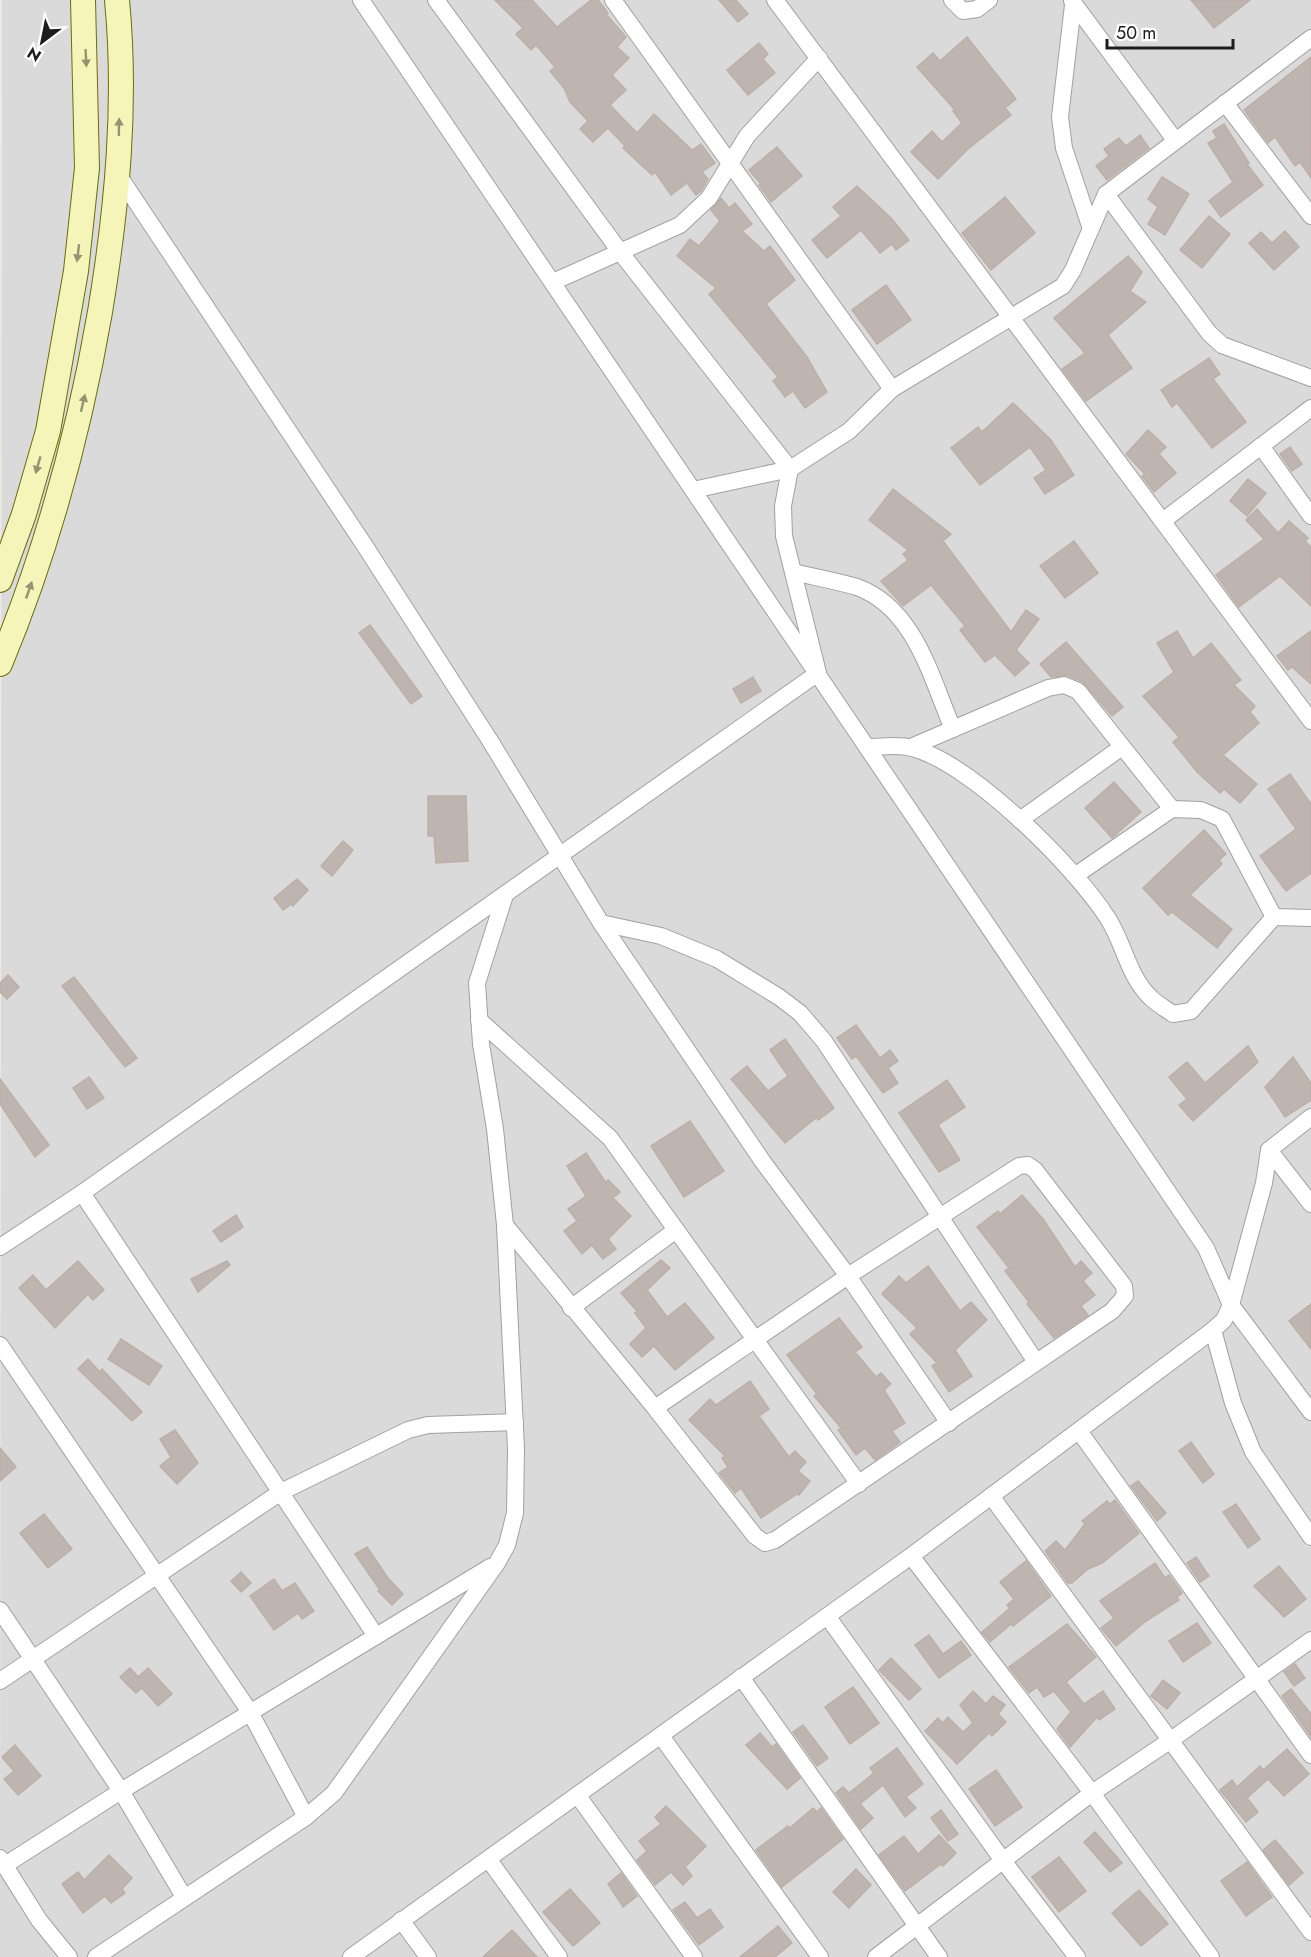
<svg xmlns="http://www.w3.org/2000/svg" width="1311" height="1957" font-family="Jost,sans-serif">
<rect width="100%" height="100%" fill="#eee9e3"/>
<polygon fill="#dbdada" points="2,0 1311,0 1311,1957 0,1957"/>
<g fill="#beb5b0" stroke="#beafa6" stroke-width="1.5">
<polygon points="495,0 532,0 557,27 591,0 598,0 608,13 606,14 626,37 617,47 629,58 612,75 626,90 610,105 637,133 654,114 692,150 701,144 715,163 702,172 708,179 701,191 696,195 687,183 671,195 655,172 652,175 623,148 625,146 608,128 593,142 580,129 588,121 570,102 564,88 550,71 555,67 536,45 531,50 516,34 523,28"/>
<polygon points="719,0 736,0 748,14 738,22"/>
<polygon points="1191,0 1250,0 1214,28"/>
<polygon points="967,37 1016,99 1005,108 1011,115 968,149 938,179 911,152 932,131 942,142 962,123 953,111 955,110 917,67 933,53 940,61"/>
<polygon points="759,43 768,54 763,59 775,73 748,95 727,70"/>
<polygon points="1311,57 1311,178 1300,162 1295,166 1275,137 1268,143 1244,110"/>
<polygon points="1224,124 1249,163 1247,164 1263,185 1221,217 1209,201 1233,182 1208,143 1217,138 1213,131"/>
<polygon points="1140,135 1149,148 1107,180 1096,166 1109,156 1104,149 1119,138 1126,146"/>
<polygon points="777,147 802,176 771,202 759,185 761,184 749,170"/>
<polygon points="1162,177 1189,194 1165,235 1148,224 1158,207 1148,199"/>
<polygon points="857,186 892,219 909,240 896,250 892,244 880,253 861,230 827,258 812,240 841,216 833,207"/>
<polygon points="1005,197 1035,233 991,270 962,233"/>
<polygon points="721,198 729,208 735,203 752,224 742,231 764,251 770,246 795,280 766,304 807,357 827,392 805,408 793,391 785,397 773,381 778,377 709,294 716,288 677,256 690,239 699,246 720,221 711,210"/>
<polygon points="1209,216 1230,234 1202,268 1180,250"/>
<polygon points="1285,231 1299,247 1274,270 1249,243 1261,232 1272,243"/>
<polygon points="1128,256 1142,272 1130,291 1146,302 1108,335 1132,368 1086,401 1062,369 1085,353 1054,318"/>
<polygon points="886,285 911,320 877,344 852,310"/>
<polygon points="1209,358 1220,374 1213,379 1246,422 1212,448 1177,403 1172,407 1161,390"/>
<polygon points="1013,403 1051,440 1074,475 1045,494 1034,478 1046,470 1030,447 980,485 951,448 978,427 982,432"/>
<polygon points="1148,430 1166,447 1159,454 1176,473 1154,492 1142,476 1145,474 1126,454"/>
<polygon points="1290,447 1302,464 1292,471 1280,454"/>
<polygon points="1248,479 1266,493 1247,516 1230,501"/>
<polygon points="893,489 951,534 943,541 1011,632 1026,610 1039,619 1016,650 1029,663 1015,676 995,655 985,662 960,630 965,626 931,585 903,606 881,581 908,560 903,554 908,550 869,520"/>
<polygon points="1257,509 1278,533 1289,521 1308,538 1305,541 1311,547 1311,606 1280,576 1239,607 1216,575 1264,539 1246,520"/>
<polygon points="1074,541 1098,573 1065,598 1040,566"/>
<polygon points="370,625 422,696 411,704 359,633"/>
<polygon points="1177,631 1193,658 1211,643 1241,680 1234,685 1255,706 1250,712 1259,723 1223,755 1257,784 1240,803 1224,789 1220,793 1197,772 1173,742 1179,737 1143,696 1174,672 1157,643"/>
<polygon points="1311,631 1311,684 1292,667 1288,670 1277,656"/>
<polygon points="1066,642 1123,707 1112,716 1083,682 1067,675 1051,677 1040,664"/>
<polygon points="753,677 761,691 741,703 733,689"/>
<polygon points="1290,774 1311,804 1311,873 1286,891 1260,856 1296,829 1268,789"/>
<polygon points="1114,782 1141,812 1112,838 1085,808"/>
<polygon points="428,796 466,796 468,861 436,863 434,836 428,836"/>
<polygon points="1204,830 1226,854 1219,860 1222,864 1190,895 1232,929 1217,948 1172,912 1168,915 1143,888"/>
<polygon points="343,841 353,850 332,876 321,866"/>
<polygon points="297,879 308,890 293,906 292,904 283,910 274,898"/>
<polygon points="8,975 19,987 7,999 0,992 0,983"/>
<polygon points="74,977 137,1058 125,1067 62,986"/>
<polygon points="856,1025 880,1058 890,1050 898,1061 888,1068 898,1083 883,1093 856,1056 852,1059 837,1038"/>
<polygon points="785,1039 834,1108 818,1120 817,1117 785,1143 731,1079 747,1066 768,1091 788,1076 770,1050"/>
<polygon points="1248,1046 1258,1062 1193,1121 1179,1105 1187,1099 1169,1077 1187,1062 1205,1083"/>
<polygon points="1293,1057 1311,1083 1311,1100 1285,1117 1265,1087"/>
<polygon points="89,1077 104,1098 87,1109 73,1088"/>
<polygon points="0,1079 49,1145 35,1157 0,1104"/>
<polygon points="947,1080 965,1107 938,1125 960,1160 939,1172 899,1113"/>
<polygon points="690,1121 724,1171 684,1197 651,1146"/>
<polygon points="586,1153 606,1183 608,1180 620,1192 613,1198 631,1216 608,1239 616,1249 603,1259 592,1245 582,1254 564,1231 577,1221 568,1209 586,1196 567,1166"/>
<polygon points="1022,1195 1043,1219 1075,1267 1081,1261 1092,1273 1083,1281 1095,1295 1081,1306 1088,1315 1054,1338 1027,1304 1029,1302 1005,1271 1009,1268 977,1227 998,1211 1000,1214"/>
<polygon points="236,1215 243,1227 221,1242 213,1231"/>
<polygon points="661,1260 670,1268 647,1290 667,1317 685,1303 714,1338 675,1370 654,1346 642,1357 630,1344 646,1328 635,1313 637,1311 621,1293"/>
<polygon points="78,1261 104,1290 93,1300 88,1294 55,1328 19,1288 33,1275 46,1290"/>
<polygon points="227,1261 230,1265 198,1292 191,1279"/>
<polygon points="928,1266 960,1311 971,1302 987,1320 955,1350 972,1376 949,1392 932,1366 937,1363 910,1334 917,1328 882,1294 899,1276 906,1283"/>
<polygon points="1311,1304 1311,1349 1289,1321"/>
<polygon points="839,1318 862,1347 855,1352 876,1377 881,1373 891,1384 884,1390 905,1423 892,1431 900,1442 875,1460 865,1448 856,1455 838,1430 841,1428 814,1396 817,1394 787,1355"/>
<polygon points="121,1339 162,1366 149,1385 108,1359"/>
<polygon points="88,1359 100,1372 102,1369 142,1412 132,1421 78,1369"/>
<polygon points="750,1381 769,1409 759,1416 789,1457 795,1451 806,1462 798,1471 810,1481 799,1495 797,1494 761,1518 741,1488 735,1493 719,1473 728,1467 722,1458 725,1456 689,1420 710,1399 716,1405"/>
<polygon points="175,1430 198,1463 177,1484 160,1466 171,1457 160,1439"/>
<polygon points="1191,1442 1214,1474 1203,1483 1179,1451"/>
<polygon points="0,1448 16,1467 0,1481"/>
<polygon points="1138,1481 1166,1513 1157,1521 1131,1486"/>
<polygon points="1115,1500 1139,1533 1102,1563 1088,1569 1072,1583 1068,1583 1045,1551 1056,1541 1065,1550 1085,1524 1082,1521 1107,1501 1110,1504"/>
<polygon points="1236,1504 1260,1539 1248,1548 1223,1512"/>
<polygon points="44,1514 72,1549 48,1568 20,1533"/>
<polygon points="367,1547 388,1578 403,1594 392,1605 378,1591 380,1590 355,1554"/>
<polygon points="1196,1557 1209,1576 1200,1582 1187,1563"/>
<polygon points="1026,1561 1051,1596 1013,1626 1011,1624 990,1642 982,1632 1010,1608 1007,1605 1014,1599 1000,1582"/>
<polygon points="1155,1563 1165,1578 1169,1575 1182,1593 1177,1597 1179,1600 1146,1621 1116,1646 1101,1628 1114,1618 1100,1601"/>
<polygon points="1279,1566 1306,1599 1284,1617 1254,1586"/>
<polygon points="241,1572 251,1583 241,1592 231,1581"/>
<polygon points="274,1579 282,1591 295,1583 314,1611 302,1619 298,1613 274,1630 250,1596"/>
<polygon points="1197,1623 1211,1643 1183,1662 1169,1641"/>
<polygon points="1067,1624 1096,1657 1066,1682 1084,1704 1103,1691 1115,1709 1099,1720 1097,1717 1070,1747 1057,1729 1071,1712 1054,1691 1044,1697 1037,1687 1029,1693 1009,1667"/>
<polygon points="929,1635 943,1654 961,1641 971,1655 939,1678 915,1645"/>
<polygon points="891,1658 921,1689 909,1700 879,1670"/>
<polygon points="1295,1664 1305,1678 1294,1686 1284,1672"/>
<polygon points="130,1668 138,1677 148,1668 172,1694 158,1706 142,1688 136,1693 120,1677"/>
<polygon points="1163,1680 1180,1693 1167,1709 1151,1696"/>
<polygon points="853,1687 879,1723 850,1744 825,1707"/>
<polygon points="1291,1689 1311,1714 1311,1737 1282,1696"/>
<polygon points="973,1691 986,1704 993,1696 1005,1705 998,1714 1006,1722 992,1736 989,1733 957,1764 925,1731 938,1718 943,1723 948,1717 963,1732 973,1723 960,1705"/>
<polygon points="803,1725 828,1758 817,1766 793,1732"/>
<polygon points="760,1733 772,1747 776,1744 800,1778 787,1789 746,1745"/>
<polygon points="15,1745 41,1776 18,1795 4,1779 14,1771 2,1757"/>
<polygon points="897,1748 923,1784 906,1797 916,1808 905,1817 883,1785 860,1804 873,1818 861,1829 836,1793 843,1787 849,1793 874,1773 870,1768"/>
<polygon points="1287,1749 1309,1774 1284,1796 1268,1779 1247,1798 1258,1812 1246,1822 1220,1790 1232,1780 1237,1787 1260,1766 1263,1770"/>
<polygon points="996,1770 1022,1807 995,1826 969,1789"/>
<polygon points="666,1806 706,1846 685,1867 692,1876 683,1885 671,1872 655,1885 637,1860 647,1851 639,1841 661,1824 655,1817"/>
<polygon points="813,1808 817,1812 821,1808 843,1839 782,1887 756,1850 788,1826 790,1828"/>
<polygon points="941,1810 958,1834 948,1841 931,1818"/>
<polygon points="1095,1832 1122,1863 1110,1872 1084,1842"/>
<polygon points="939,1835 956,1853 943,1866 941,1864 905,1891 879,1855 904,1836 918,1854"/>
<polygon points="1275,1840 1303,1873 1289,1885 1263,1850"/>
<polygon points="109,1855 132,1878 122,1889 125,1893 111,1903 105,1896 83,1913 62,1884 78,1872 84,1880"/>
<polygon points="1059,1857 1086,1891 1059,1912 1032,1877"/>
<polygon points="1247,1862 1272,1897 1246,1916 1221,1881"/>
<polygon points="856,1869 871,1885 849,1908 833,1892"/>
<polygon points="621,1873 637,1896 623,1907 608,1884"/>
<polygon points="570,1889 600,1923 573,1946 543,1912"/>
<polygon points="1139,1890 1168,1924 1141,1946 1112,1913"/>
<polygon points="685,1902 697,1918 710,1909 723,1927 699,1945 673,1910"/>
<polygon points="778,1926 792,1943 775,1957 740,1957"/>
<polygon points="512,1930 537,1957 483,1957"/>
</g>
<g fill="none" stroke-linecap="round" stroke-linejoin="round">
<defs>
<g id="street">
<polyline points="361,0 1206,1248 1231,1305 1311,1412"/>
<polyline points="613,0 892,389"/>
<polyline points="775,0 1311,721"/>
<polyline points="952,0 963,11 977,9 989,0"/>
<polyline points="1072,1 1175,140"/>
<polyline points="1073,5 1060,117 1064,148 1090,226"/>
<polyline points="1225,103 1311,216"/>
<polyline points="117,173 363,543 489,739 601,923 763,1162 848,1276 949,1423"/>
<polyline points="1106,194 1209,333 1222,345 1311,378"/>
<polyline points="553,282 680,225 709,198 747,136 819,58"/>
<polyline points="1261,446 1311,516"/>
<polyline points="693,490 790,469 849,431 892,389 1063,286 1073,270 1106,194 1311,38"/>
<polyline points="1164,520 1311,408"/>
<path d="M 793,572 C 814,577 836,581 857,587 C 915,608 931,678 953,729"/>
<path d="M 867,747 C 881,747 899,744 912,748 C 971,763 1074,866 1107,917 C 1124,942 1128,977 1151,998 C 1157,1004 1166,1009 1173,1014 L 1191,1011 L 1274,917 L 1311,918"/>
<polyline points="911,747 1048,688 1064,685 1078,691 1172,809"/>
<polyline points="1020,820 1122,747"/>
<polyline points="1076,875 1172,809 1201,810 1222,819 1274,917"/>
<polyline points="601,923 661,936 717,959 779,997 800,1013 824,1041 1036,1362"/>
<polyline points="479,1020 610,1138 859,1484"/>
<polyline points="1269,1150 1311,1204"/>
<polyline points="82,1193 376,1636"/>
<polyline points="505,1225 655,1408 755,1536 765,1543 775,1540 1112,1311 1125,1296 1124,1286 1035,1170 1028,1165 1019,1166 848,1276 655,1408"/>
<polyline points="0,1247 82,1193 818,673 784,536 783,506 790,469 621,253 436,0"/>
<polyline points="571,1308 676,1230"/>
<polyline points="1213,1330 1233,1403 1253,1452 1311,1537"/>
<polyline points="0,1345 250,1712 306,1817"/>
<polyline points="1079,1431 1311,1755"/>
<polyline points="991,1496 1311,1932"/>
<polyline points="911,1556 1092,1793 1211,1957"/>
<polyline points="0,1610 121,1791 184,1897"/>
<polyline points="827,1616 1004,1862 1077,1957"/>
<polyline points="741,1677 939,1957"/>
<polyline points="0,1681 281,1492 408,1430 428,1425 515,1422"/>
<polyline points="661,1736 820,1957"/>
<polyline points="578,1796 694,1957"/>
<polyline points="0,1858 39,1920 69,1957"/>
<polyline points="489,1860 559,1957"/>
<polyline points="5,1865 121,1791 490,1567"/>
<polyline points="401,1920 428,1957"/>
<polyline points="96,1957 306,1817 334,1793 497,1563 507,1545 515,1513 516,1449 505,1225 495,1129 481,1044 477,983 505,895"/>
<polyline points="351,1957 911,1556 1213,1330 1224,1320 1231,1305 1264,1183 1269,1150 1311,1117"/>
<polyline points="876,1957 1092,1793 1171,1740 1311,1640"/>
</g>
<g id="secondary">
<polyline points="0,580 24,514 48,431 76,271 87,168 83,0"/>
<path d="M 0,664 C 47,551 79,433 100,312 C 117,209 127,104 117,0"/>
</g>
</defs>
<use href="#street" stroke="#a1a1a1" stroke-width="18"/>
<use href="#secondary" stroke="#696e0a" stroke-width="26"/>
<use href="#street" stroke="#fff" stroke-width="16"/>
<use href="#secondary" stroke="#f6f5b9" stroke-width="24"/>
</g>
<defs><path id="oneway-solid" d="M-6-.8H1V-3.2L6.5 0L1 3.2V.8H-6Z" transform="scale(1.5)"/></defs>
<g fill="#949473">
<use href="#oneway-solid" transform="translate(86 58) rotate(87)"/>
<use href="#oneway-solid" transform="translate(119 127) rotate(-89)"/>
<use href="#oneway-solid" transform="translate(78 253) rotate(97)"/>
<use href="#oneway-solid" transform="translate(83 403) rotate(-77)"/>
<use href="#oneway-solid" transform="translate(38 465) rotate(106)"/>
<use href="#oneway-solid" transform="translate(29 590) rotate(-71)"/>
</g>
<g transform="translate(42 42) rotate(212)" stroke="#ffffff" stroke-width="4.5" paint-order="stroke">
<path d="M0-4.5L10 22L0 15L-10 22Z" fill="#1d1d1d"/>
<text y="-9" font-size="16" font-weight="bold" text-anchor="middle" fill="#1d1d1d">N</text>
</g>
<path d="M1107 39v9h126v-9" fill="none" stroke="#1d1d1d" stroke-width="3"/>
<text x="1116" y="39" font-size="18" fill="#1d1d1d" stroke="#ffffff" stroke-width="4.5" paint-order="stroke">50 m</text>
</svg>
